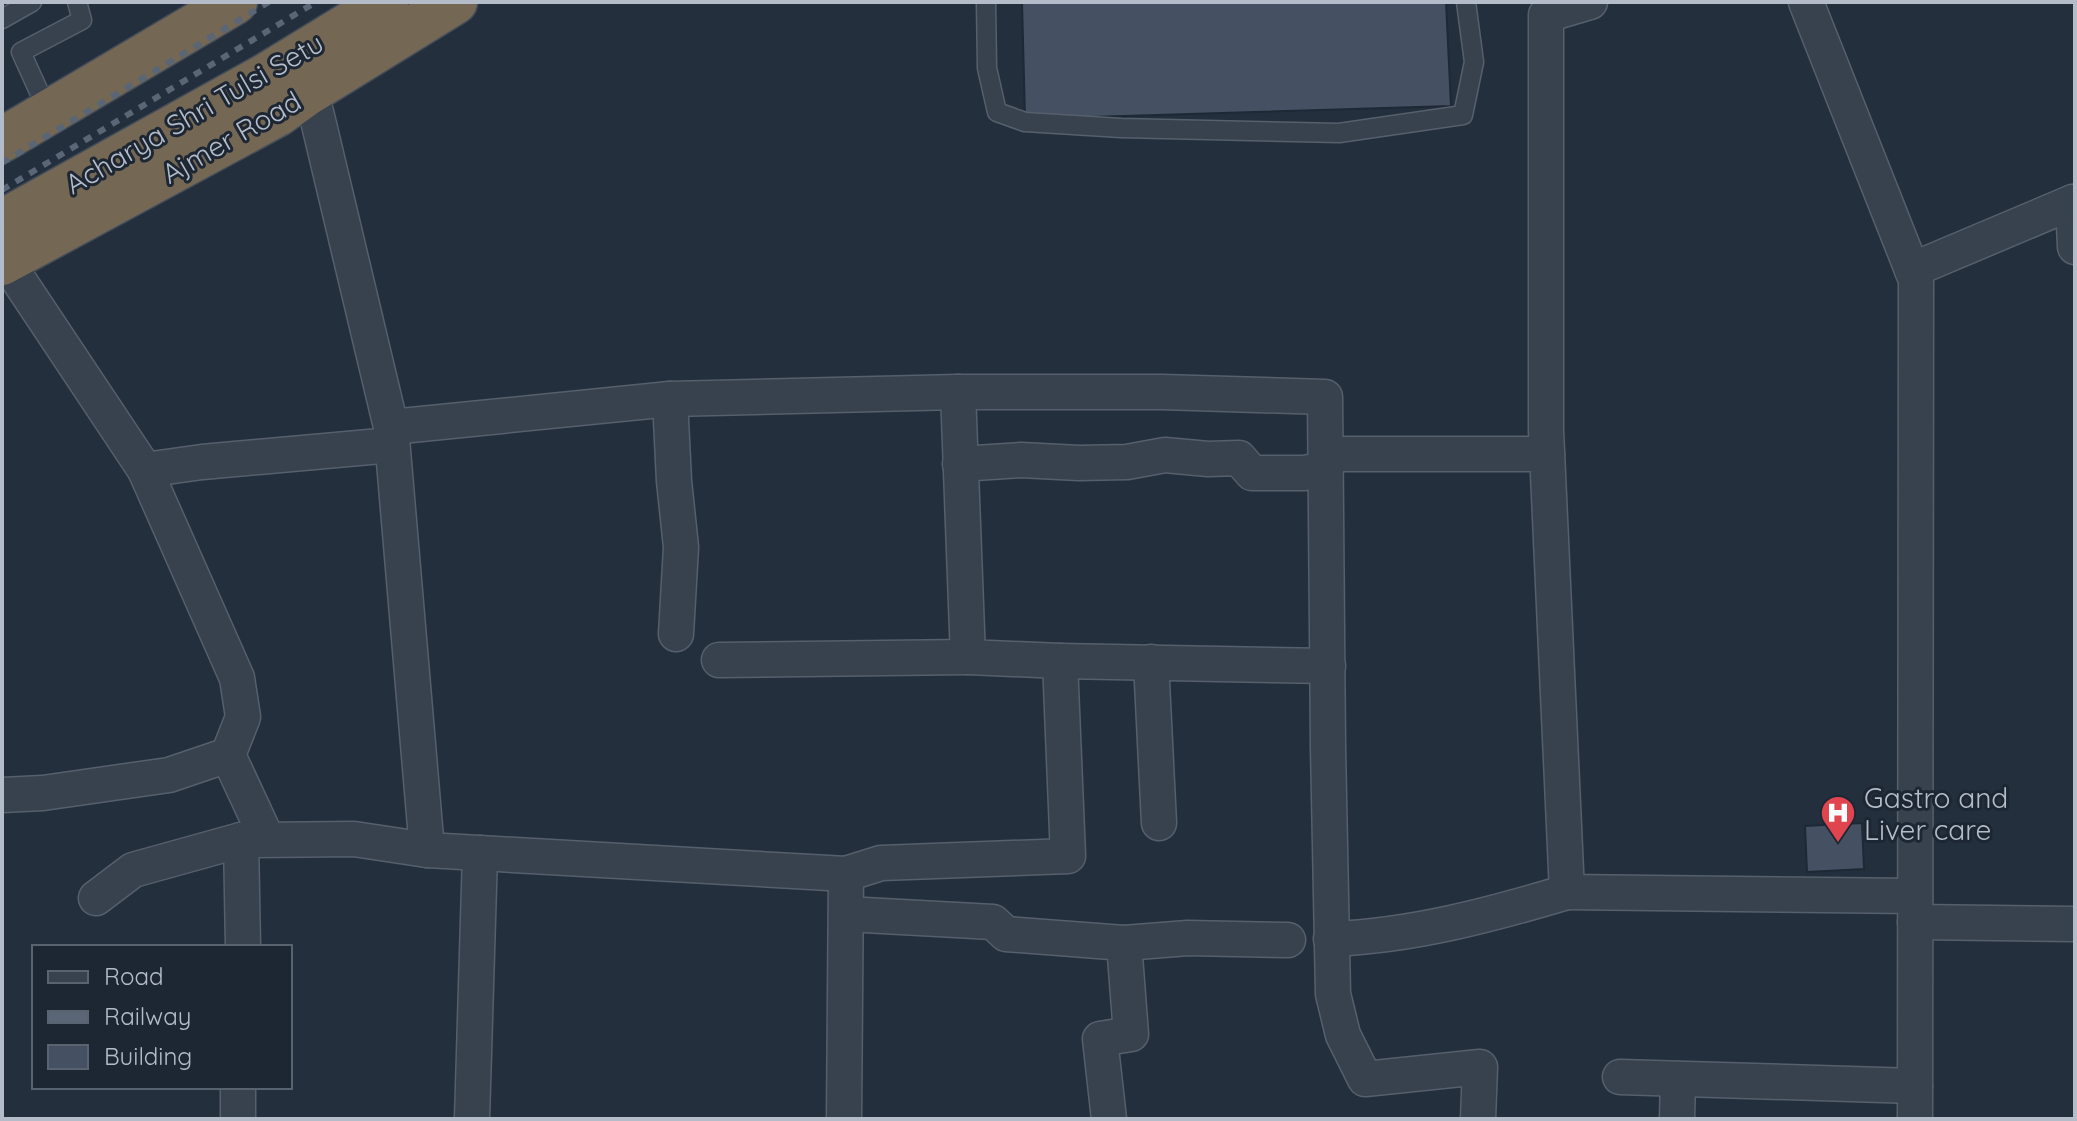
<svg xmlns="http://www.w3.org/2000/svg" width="2077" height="1121" font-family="Quicksand,sans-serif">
<rect width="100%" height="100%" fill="#242f3e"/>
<g fill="#455162" stroke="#1f2835" stroke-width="2">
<polygon points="1022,2 1446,2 1451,106 1025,119"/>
<polygon points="1862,823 1864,869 1807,872 1805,826"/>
</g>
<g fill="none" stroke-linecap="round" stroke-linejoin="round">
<defs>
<g id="lane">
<polyline points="986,2 987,68 997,112 1025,122 1121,128 1339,133 1463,115 1474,62 1466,2"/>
<polyline points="2,19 32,2"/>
<polyline points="40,94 21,52 82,20 77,2"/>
</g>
<g id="street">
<polyline points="1590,2 1546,15 1546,430 1567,892 1915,896"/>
<polyline points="1806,2 1916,280 1915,1119"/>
<polyline points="306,94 316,112 391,427 427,850 846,874 844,1119"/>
<polyline points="2075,202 2073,202 2075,247"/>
<polyline points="6,261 145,470 202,462 392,445"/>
<polyline points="1912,270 2073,202"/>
<polyline points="670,399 674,481 681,547 676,634"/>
<polyline points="391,427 670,399 958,392 1162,392 1325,397 1328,747 1333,994 1343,1035 1365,1079 1480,1067 1478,1119"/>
<polyline points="1326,454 1547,454"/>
<polyline points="960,464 1021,460 1079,463 1127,462 1165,455 1208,459 1239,458 1252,473 1304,473 1326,469"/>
<polyline points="719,660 968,657"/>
<polyline points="1060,661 1328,666"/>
<polyline points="1151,662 1159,823"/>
<polyline points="228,755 267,839"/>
<polyline points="2,795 43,793 169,775 228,755 243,717 237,678 145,470"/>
<polyline points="846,874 881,863 1068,856 1060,661 968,657 958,392"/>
<polyline points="96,898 133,870 241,840"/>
<polyline points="846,914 993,922 1006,934 1124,943 1131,1034 1100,1039 1109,1119"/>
<polyline points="1915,922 2075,924"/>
<path d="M 1331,939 C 1412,936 1490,915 1567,892"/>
<polyline points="1124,943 1188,938 1288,940"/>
<polyline points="243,947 241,840 354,839 427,850"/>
<polyline points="1620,1077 1915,1086"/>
<polyline points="238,1087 238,1119"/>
<polyline points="472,1119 480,853"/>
<polyline points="1677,1119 1678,1079"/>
</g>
<g id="highway">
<polyline points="2,140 235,2"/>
<polyline points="2,222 265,76 386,2"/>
<polyline points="2,263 278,114 306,94 455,2"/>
</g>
</defs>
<use href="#lane" stroke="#565f6c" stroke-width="21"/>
<use href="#street" stroke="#565f6c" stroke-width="37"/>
<use href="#highway" stroke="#434c59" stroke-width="47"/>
<use href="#lane" stroke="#38414e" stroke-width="18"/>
<use href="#street" stroke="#38414e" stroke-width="34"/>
<use href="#highway" stroke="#746855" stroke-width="44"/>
<g stroke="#5a6575" stroke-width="6" stroke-dasharray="8 8" stroke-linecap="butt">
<polyline points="2,163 269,2"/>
<polyline points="2,190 316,2"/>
</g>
</g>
<defs>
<symbol id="hospital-pin" viewBox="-11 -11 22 30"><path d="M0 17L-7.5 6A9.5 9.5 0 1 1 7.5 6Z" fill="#e0444e" stroke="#1d2633"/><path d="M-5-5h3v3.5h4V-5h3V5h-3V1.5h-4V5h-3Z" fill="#fff"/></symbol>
</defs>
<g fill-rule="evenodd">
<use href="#hospital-pin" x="1818" y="793" width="40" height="54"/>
</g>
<g text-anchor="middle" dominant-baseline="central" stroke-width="6" stroke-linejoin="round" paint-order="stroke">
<g font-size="28" fill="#b4bcc9" stroke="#1d2633">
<text transform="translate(194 113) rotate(-30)">Acharya Shri Tulsi Setu</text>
<text transform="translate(231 137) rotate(-30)">Ajmer Road</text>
</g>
<g font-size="28" fill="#b4bcc9" stroke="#1d2633" text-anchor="start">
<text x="1864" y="797">Gastro and<tspan x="1864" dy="32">Liver care</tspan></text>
</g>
</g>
<rect width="2077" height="1121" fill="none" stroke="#b4bcc9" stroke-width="8"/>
<rect x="32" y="945" width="260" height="144" fill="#1d2633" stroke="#59626f" stroke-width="2"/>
<rect x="48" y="971" width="40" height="12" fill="#38414e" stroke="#59626f" stroke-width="2"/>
<text x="104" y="985" font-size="24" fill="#b4bcc9">Road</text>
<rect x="48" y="1011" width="40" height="12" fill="#5a6575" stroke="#59626f" stroke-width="2"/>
<text x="104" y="1025" font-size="24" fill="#b4bcc9">Railway</text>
<rect x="48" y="1045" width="40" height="24" fill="#455162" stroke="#59626f" stroke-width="2"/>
<text x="104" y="1065" font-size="24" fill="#b4bcc9">Building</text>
</svg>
